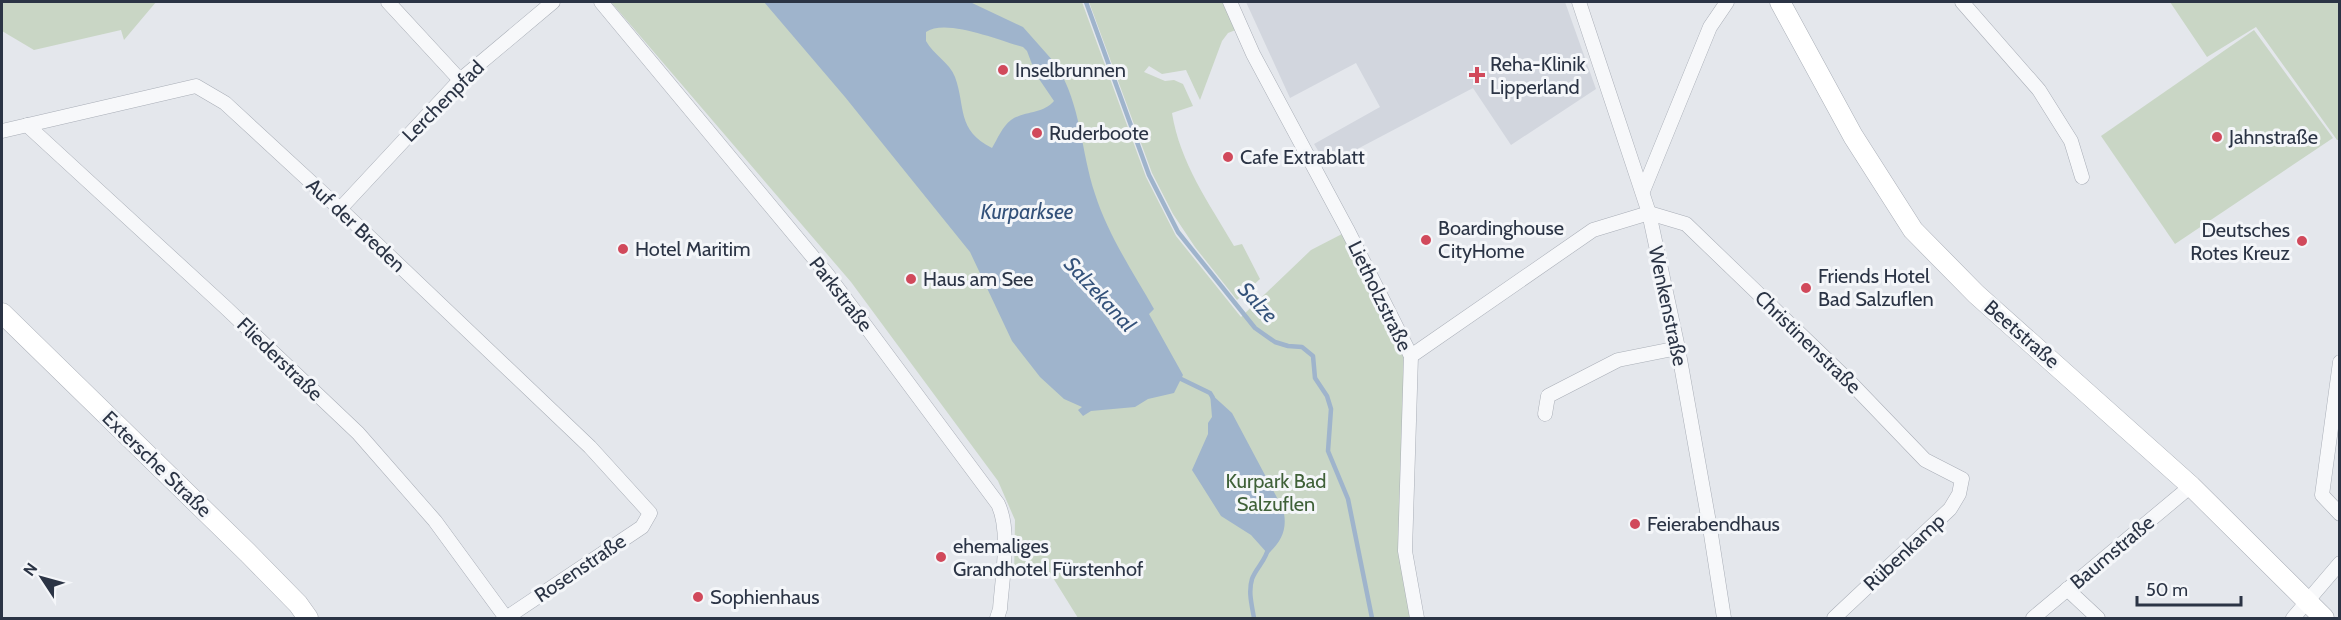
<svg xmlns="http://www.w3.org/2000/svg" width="2341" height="620" font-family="Cabin,sans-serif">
<rect width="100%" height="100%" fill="#e4e7ec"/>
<polygon fill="#d2d6de" points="1246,2 1565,2 1596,89 1511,145 1473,88 1327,165 1314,144 1380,107 1356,63 1290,98"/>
<g fill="#c9d6c5">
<polygon points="2,2 156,2 124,40 121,30 34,50 2,31"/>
<polygon points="611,2 1082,2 1146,177 1176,236 1241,317 1311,250 1342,234 1404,348 1400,552 1413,618 1078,618 1050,573 1014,578 1015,520 998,481 851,282"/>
<path d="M 1089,2 L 1226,2 L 1238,29 L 1228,33 L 1222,41 L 1200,100 L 1186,70 L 1162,74 L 1149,66 L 1144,72 L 1165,81 L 1174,80 L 1183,84 L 1193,106 L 1172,113 C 1180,163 1209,203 1234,246 L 1242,244 L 1260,279 L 1237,300 L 1195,247 L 1173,214 L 1152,173 Z"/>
<polygon points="2170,2 2339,2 2339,140 2337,140 2256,27 2207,57"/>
<polygon points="2254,30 2333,138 2175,244 2101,136"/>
</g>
<g fill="#9fb4cc">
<path d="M 764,2 L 970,2 L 1023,27 L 1054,62 L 1035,72 L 1027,51 L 1023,47 C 1000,41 946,18 926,32 L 926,41 C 933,54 950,63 955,77 C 966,107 956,130 992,148 C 998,138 1002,127 1011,120 C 1024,111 1043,114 1054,101 L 1037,76 L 1057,67 C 1081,104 1081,152 1095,194 C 1108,235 1133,272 1154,309 L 1149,314 L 1183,375 L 1174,393 L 1148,399 L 1135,407 L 1091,411 L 1083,416 L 1078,410 L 1082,407 L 1064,399 L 1040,377 L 1012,341 L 970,252 L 845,97 Z"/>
<path d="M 1210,393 L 1232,413 L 1283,509 C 1288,528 1282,541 1268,554 L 1251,535 L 1221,516 L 1192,470 L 1208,434 L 1208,423 L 1212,417 Z"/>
</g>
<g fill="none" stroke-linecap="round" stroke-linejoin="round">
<g stroke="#9fb4cc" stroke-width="4.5">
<polyline points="1086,2 1149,175 1178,232 1255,328 1275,342 1288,346 1302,347 1313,356 1315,378 1327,396 1331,409 1328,451 1348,499 1372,618"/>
<polyline points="1177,377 1210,393 1213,398"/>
<path d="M 1254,618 C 1252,606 1248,592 1252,579 C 1256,568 1267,559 1268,548"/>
</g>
<defs>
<g id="minor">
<polyline points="388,2 460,80"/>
<path d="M 601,2 L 827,274 L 998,504 C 1011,531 1002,579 1000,609 L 997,618"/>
<polyline points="1230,2 1253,54 1347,229 1411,356 1405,551 1417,618"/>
<polyline points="1579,2 1649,213 1678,348 1710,528 1724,618"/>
<polyline points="1962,2 2039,90 2071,141 2082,177"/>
<polyline points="27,125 224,306 358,433 435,521 506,618"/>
<polyline points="2,131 196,86 225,103 340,209 590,447 650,513 642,527 506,618"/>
<polyline points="1643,191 1710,27 1727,2"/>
<polyline points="340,209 460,80 553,2"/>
<polyline points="1411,356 1593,230 1649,213 1686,224 1851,383 1925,460 1962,479 1959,494 1950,509 1834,618"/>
<polyline points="2340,362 2322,495 2340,514"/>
<polyline points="1545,414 1548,396 1618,360 1678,348"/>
<polyline points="2067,589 2098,618"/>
<polyline points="2033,618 2191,486"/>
<polyline points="2293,618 2340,563"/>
</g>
<g id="secondary">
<polyline points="1780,2 1853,136 1913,230 1976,294 2191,486 2324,618"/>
<polyline points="2,313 248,553 298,604 308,618"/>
</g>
</defs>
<use href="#minor" stroke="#a9aeb7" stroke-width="15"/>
<use href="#secondary" stroke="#a9aeb7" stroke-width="21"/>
<use href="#minor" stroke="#f7f8fa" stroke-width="14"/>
<use href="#secondary" stroke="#fff" stroke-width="20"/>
</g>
<g fill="#d1495b" stroke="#f4f6f9" stroke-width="2">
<circle cx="1003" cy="70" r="6"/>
<path d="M1474 66h6v6h6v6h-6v6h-6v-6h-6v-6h6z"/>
<circle cx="1037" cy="133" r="6"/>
<circle cx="2217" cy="137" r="6"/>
<circle cx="1228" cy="157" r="6"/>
<circle cx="1426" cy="240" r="6"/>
<circle cx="2302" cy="241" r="6"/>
<circle cx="623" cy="249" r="6"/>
<circle cx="911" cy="279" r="6"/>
<circle cx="1806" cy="288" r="6"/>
<circle cx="1635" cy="524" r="6"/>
<circle cx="941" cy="557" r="6"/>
<circle cx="698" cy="597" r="6"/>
</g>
<g text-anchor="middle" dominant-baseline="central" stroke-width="6" stroke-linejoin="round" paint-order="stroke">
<g font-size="20" fill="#2b3445" stroke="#f4f6f9" text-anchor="start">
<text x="1490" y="64">Reha-Klinik<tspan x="1490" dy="23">Lipperland</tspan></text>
<text x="1015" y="70">Inselbrunnen</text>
<text x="1049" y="133">Ruderboote</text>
<text x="2229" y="137">Jahnstraße</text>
<text x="1240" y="157">Cafe Extrablatt</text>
<text x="1438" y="228">Boardinghouse<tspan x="1438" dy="23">CityHome</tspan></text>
<text x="2290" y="230" text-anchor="end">Deutsches<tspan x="2290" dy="23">Rotes Kreuz</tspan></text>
<text x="635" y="249">Hotel Maritim</text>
<text x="1818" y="276">Friends Hotel<tspan x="1818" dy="23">Bad Salzuflen</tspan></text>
<text x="923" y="279">Haus am See</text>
<text x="1647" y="524">Feierabendhaus</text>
<text x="953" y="546">ehemaliges<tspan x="953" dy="23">Grandhotel Fürstenhof</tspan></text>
<text x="710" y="597">Sophienhaus</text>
</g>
<g font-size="20" fill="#2b3445" stroke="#f4f6f9">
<text transform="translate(443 101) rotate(-45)">Lerchenpfad</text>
<text transform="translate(356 225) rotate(43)">Auf der Breden</text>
<text transform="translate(841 294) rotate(52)">Parkstraße</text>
<text transform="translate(1380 296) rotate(64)">Lietholzstraße</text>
<text transform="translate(1668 306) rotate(78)">Wenkenstraße</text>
<text transform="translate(2022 334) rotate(41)">Beetstraße</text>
<text transform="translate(1808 342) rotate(44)">Christinenstraße</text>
<text transform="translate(280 359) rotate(44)">Fliederstraße</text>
<text transform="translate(157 464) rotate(44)">Extersche Straße</text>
<text transform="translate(1904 552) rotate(-43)">Rübenkamp</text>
<text transform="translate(2112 552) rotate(-40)">Baumstraße</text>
<text transform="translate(580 568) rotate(-34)">Rosenstraße</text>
</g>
<g font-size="20" fill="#3f6138" stroke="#f4f6f9">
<text x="1276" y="481">Kurpark Bad<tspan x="1276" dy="23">Salzuflen</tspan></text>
</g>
<g font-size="21" font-style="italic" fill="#34527a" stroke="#f4f6f9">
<text x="1027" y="211">Kurparksee</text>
<text transform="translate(1100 294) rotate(47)">Salzekanal</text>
<text transform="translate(1258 302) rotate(47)">Salze</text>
</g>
</g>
<rect width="2341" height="620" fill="none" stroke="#2b3445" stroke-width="6"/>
<g transform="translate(42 578) rotate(306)" stroke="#f4f6f9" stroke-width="4.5" paint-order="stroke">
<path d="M0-4.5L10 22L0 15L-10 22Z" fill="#2b3445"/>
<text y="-9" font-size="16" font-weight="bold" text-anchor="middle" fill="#2b3445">N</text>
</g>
<path d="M2137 596v9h104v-9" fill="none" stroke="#2b3445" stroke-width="3"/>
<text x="2146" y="596" font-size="18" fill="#2b3445" stroke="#f4f6f9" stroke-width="4.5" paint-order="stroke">50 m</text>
</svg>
